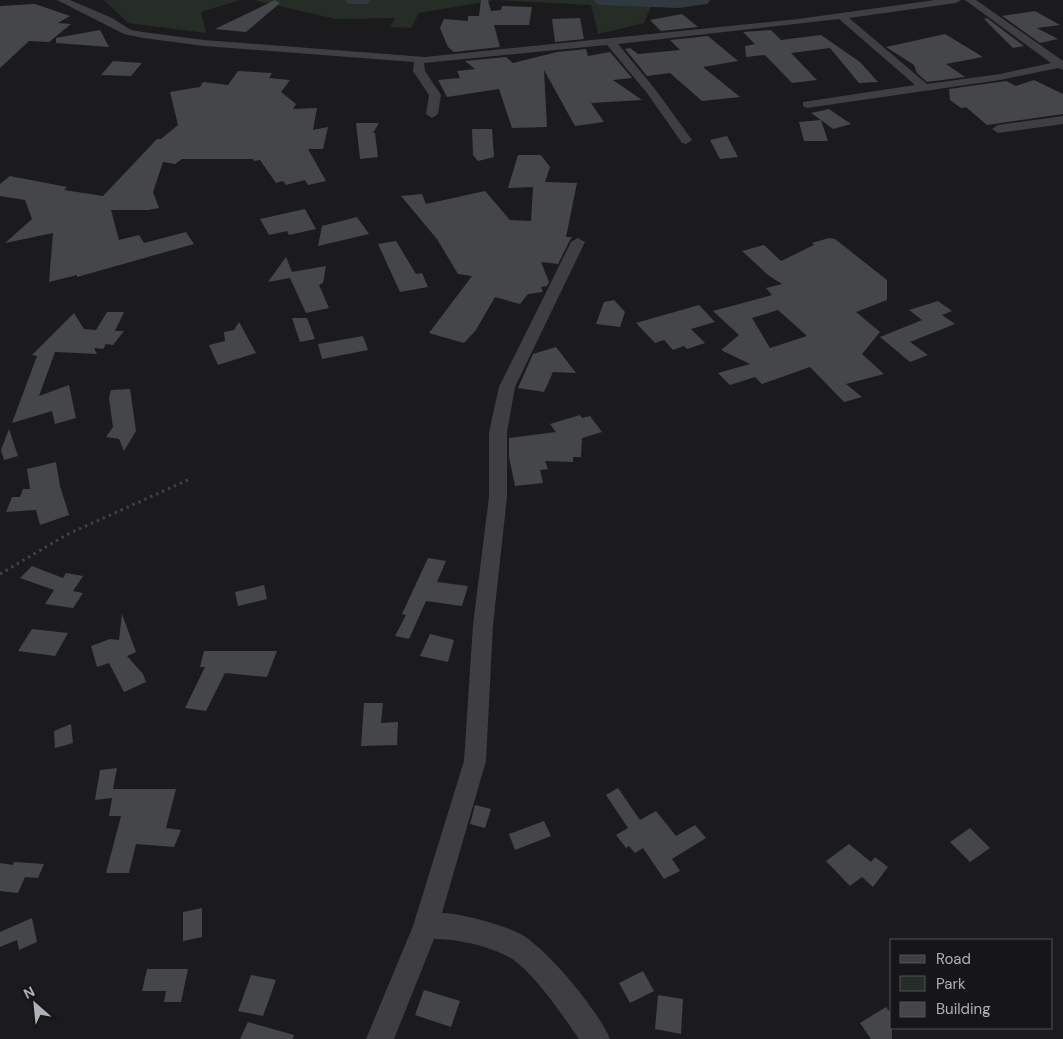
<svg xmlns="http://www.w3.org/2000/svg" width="1063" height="1039" font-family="'DM Sans',sans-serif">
<rect width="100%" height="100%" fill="#1b1b1d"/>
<g fill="#252d26">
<polygon points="104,0 240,0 201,12 206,33 128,23"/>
<polygon points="253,0 709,0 651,6 644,23 598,34 591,5 495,0 419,13 411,28 390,27 395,18 336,19"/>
</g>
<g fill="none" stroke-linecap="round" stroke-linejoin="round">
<g fill="#313940" fill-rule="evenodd">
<polygon points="345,0 370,0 367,4 348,4"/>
<polygon points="594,0 710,0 707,4 679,8 603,5 597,4"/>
</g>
</g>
<g fill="#45464a" fill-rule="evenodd">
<polygon points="275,0 280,3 246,32 215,29"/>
<polygon points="481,0 488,0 491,11 501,10 502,6 532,7 529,25 494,25 500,47 454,52 448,47 440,28 444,19 468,21 468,16 479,16"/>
<polygon points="35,4 70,16 58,23 71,24 49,42 29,41 0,68 0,6"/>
<polygon points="1035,11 1060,25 1037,28 1058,39 1040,43 1002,16"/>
<polygon points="682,14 698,27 661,31 650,20"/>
<polygon points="580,18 584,39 555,42 552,19"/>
<polygon points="987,18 1024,46 1013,48 984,19"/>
<polygon points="100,30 109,47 56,43 56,38"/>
<polygon points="771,30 781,40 821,35 860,62 878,82 859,83 830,48 791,53 817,80 792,83 765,55 746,57 745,46 755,44 743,32"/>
<polygon points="945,34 983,57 946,64 965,77 927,82 917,73 914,65 886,47"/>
<polygon points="708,36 738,61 703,67 740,97 702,101 670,73 647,76 625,49 630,48 638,54 680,50 670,40"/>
<polygon points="586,49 588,56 610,52 632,78 613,80 642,100 591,103 604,122 575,126 544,70 547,127 512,128 499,89 447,97 438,80 460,78 457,71 475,69 465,61 506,57 513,63 557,52"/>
<polygon points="113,61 142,63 131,76 101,75"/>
<polygon points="238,71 272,73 269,78 290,80 281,92 296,104 293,109 317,108 313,130 328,127 323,149 308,149 326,181 308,185 305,180 286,185 283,181 276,183 260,160 254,161 253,159 182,159 175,164 163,162 153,192 159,208 148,210 111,210 119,240 139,235 144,243 186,232 194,244 77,277 77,275 49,282 53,233 5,243 32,219 25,200 0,196 0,184 10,176 67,187 64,190 103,196 157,139 161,139 178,125 170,92 200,87 203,82 228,85"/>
<polygon points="1034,80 1063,94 1063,114 987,125 966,107 961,108 950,100 949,89 1006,81 1016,86"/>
<polygon points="829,109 851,124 833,129 821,120 828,141 804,141 799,122 821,120 811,113"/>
<polygon points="356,123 379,123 373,133 375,133 378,157 360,159"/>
<polygon points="472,129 492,129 494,157 478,161 473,155"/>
<polygon points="727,136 738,157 720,159 710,140"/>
<polygon points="518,155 541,155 550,167 545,182 577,183 566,237 572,237 570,240 558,264 541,262 549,282 547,286 541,287 543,292 528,294 520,304 495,297 476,330 464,343 429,333 472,276 458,274 437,239 401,196 422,194 426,204 485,191 510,220 531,221 533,187 508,188"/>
<polygon points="305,209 316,229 289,235 287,231 269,235 260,219"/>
<polygon points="357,217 369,234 318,246 322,226"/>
<path d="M 829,238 L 835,239 L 887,280 L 887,300 L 856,312 L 880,332 L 862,354 L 884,374 L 846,384 L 862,397 L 844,402 L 810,367 L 762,384 L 755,377 L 730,385 L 718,373 L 750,364 L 721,350 L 739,335 L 713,311 L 772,295 L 766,288 L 782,284 L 768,275 L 742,251 L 764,245 L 781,261 L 814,245 L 812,243 ZM 778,310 L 807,336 L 770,348 L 752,318 Z"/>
<polygon points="396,241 416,274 422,273 428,287 400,292 378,244"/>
<polygon points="286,257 292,272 326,266 323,283 319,285 329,308 306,313 290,278 268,282"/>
<polygon points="614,300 625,312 620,327 596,324 604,302"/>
<polygon points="938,301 952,311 942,315 955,324 910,342 928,355 910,362 880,337 922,320 909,310"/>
<polygon points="699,305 715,322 691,329 705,343 687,349 684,346 673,350 664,340 655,343 636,323"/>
<polygon points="107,312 124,312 115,331 124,331 113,345 106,344 103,349 94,348 97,354 55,352 39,396 69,385 76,418 55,424 52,411 12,423 37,356 32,355 74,313 84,329 96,330"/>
<polygon points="292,318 307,318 315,339 300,342"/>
<polygon points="239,322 256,353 218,365 209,345 225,341 224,332 234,330"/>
<polygon points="363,336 368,350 322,359 318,344"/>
<polygon points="556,347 576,373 553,372 544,392 518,388 533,354"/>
<polygon points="130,389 136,431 124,451 119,439 106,437 113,427 109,398 111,390"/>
<polygon points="580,415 582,418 590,416 602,432 582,438 581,457 573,457 573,462 545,461 548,469 540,470 543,483 515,486 509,457 509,438 556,432 550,424"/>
<polygon points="9,429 18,456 4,460 1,450"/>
<polygon points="56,462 60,486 69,515 40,525 36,510 6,512 12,497 20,497 23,489 30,489 27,469"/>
<polygon points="428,558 446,561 437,582 468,586 462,606 426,601 409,639 395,636 406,615 402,614"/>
<polygon points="32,566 63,578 66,573 83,576 73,591 83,593 73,608 45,604 54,590 20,578"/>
<polygon points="264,585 267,599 238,606 235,592"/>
<polygon points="122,614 136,652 127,656 143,674 146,682 124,692 109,663 97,667 91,646 110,639 119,640"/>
<polygon points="32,629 68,633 55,656 18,651"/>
<polygon points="430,634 454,640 448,662 420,656"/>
<polygon points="204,651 277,651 267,677 225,673 206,711 185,708 205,667 200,667"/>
<polygon points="364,703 383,703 381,723 398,722 397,745 361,746"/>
<polygon points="71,724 73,743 55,748 54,731"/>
<polygon points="117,768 113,789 176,789 166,828 181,830 174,847 136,844 129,873 106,873 121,816 109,816 112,798 95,800 100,770"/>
<polygon points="618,788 640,820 656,811 676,836 695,825 706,838 672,859 680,871 664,879 643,848 635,853 629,846 626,848 616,835 628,828 606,795"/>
<polygon points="475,805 491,809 485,828 470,824"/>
<polygon points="544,821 551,836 515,850 509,834"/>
<polygon points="970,828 990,848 970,862 950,842"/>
<polygon points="849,844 871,862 875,857 888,867 873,887 862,877 850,886 826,861"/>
<polygon points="14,862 44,864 38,878 25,877 18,893 0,891 0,863 13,865"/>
<polygon points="202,908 202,937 183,941 183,912"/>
<polygon points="32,918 37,942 19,950 17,940 0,947 0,932"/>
<polygon points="147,969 188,969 181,1002 164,1002 166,991 142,991"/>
<polygon points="643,971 654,991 630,1003 619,983"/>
<polygon points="251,975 276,980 263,1016 238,1011"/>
<polygon points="424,990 460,1001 451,1027 415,1015"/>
<polygon points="658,995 683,999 681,1034 655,1029"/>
<polygon points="886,1007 892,1015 892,1039 871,1039 860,1023"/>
<polygon points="248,1022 294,1035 293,1039 240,1039"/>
</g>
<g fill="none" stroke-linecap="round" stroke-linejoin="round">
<polyline stroke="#424348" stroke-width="3" stroke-dasharray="2.5 4" stroke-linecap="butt" points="0,574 68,534 190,479"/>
<g fill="#3e3e43" fill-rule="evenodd">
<polygon points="57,0 70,0 112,18 131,30 143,32 204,40 425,57 798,19 935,0 961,0 956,3 849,18 927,84 1000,74 1051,63 965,0 976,0 1063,61 1063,70 1058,68 1000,80 807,108 803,106 803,102 915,85 839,19 618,44 655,89 692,140 686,144 682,143 647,93 607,45 424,63 425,71 441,95 438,114 432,118 426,114 429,95 413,71 414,62 204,46 143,38 124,34"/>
<polygon points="1063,116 1063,124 998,133 992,129 998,125"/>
<path d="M 578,238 L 585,242 L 515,387 L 507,432 L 507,497 L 493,625 L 486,761 L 442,913 C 460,913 509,926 524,936 C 550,953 598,1010 610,1039 L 579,1039 C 563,1016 530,966 505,955 C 484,945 457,939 434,939 L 394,1039 L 366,1039 L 413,926 L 464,761 L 473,625 L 489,497 L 489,432 L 499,387 L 571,242 Z"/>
</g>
</g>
<rect x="890" y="939" width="162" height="90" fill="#161518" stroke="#535359"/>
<rect x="900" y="955" width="25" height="8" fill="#3e3e43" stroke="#535359"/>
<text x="936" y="964" font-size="15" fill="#aeb1bb">Road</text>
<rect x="900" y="976" width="25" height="15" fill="#252d26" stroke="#535359"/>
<text x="936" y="989" font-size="15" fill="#aeb1bb">Park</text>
<rect x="900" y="1002" width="25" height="15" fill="#45464a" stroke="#535359"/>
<text x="936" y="1014" font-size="15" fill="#aeb1bb">Building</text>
<g transform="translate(35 1004) rotate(333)" stroke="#161518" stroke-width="4" paint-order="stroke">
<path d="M0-4L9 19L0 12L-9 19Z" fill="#aeb1bb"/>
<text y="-8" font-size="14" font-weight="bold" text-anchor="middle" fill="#aeb1bb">N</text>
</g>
</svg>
